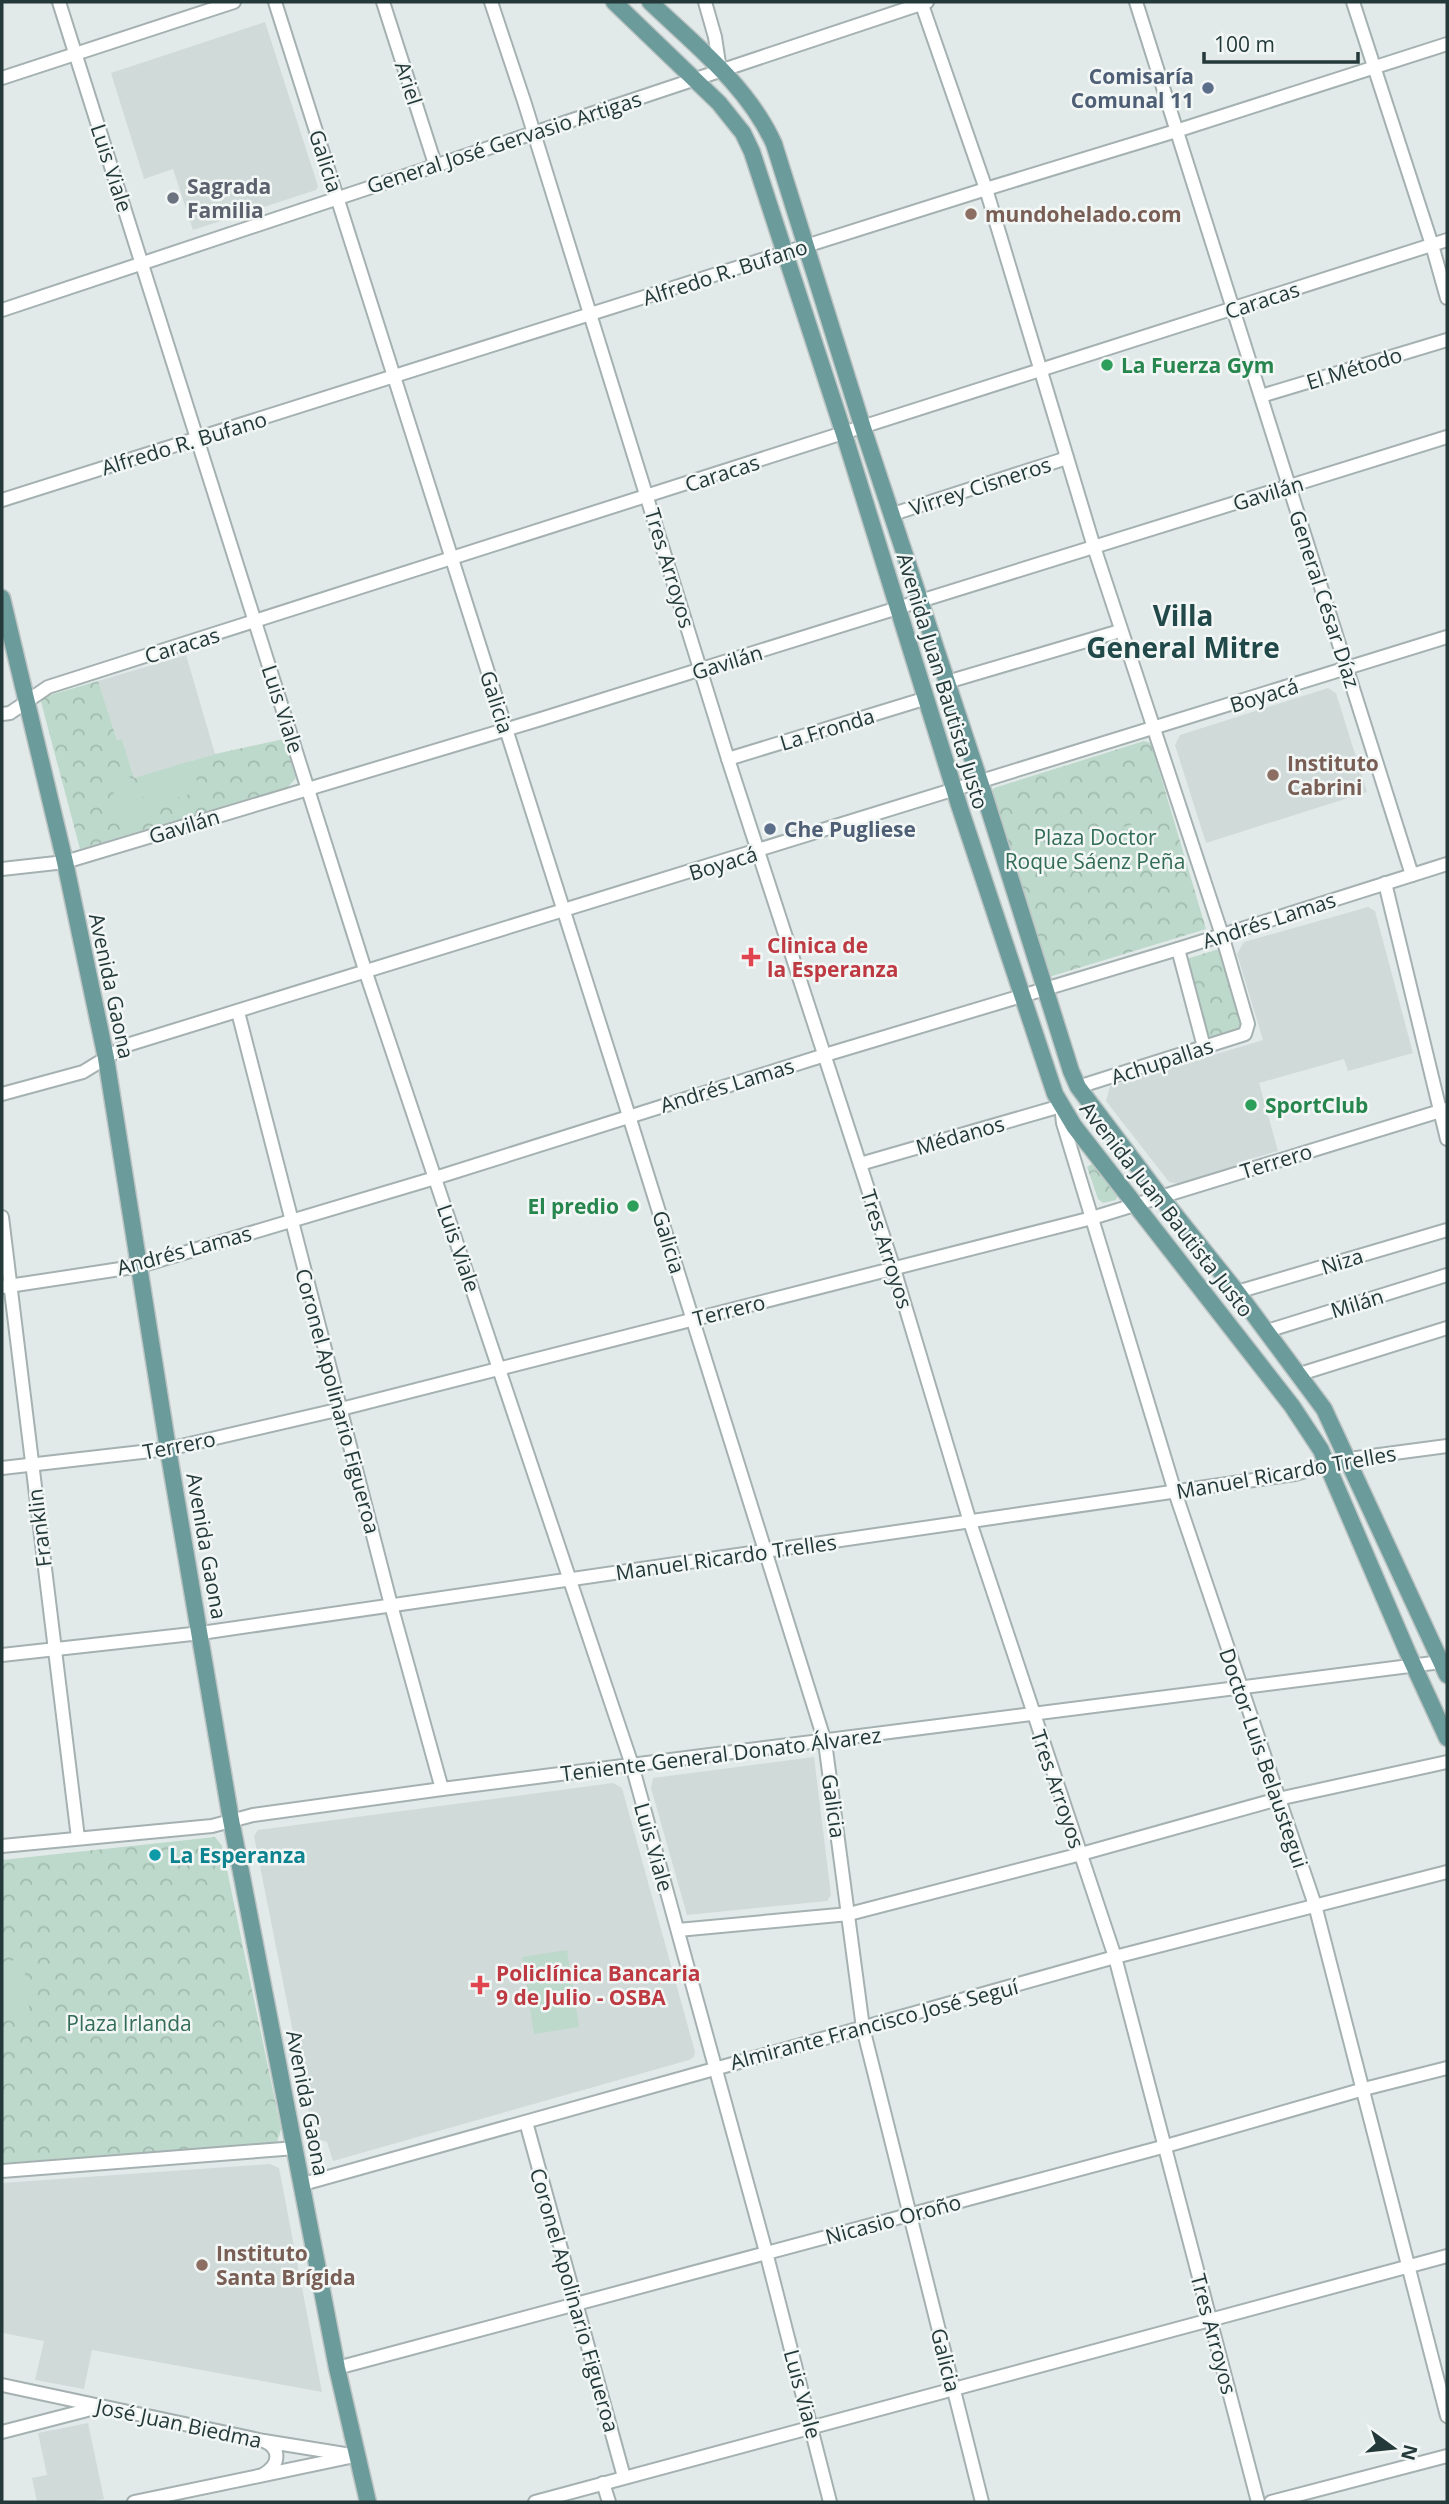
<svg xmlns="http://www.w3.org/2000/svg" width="1449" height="2504" font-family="'Open Sans',sans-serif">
<defs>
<pattern id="forest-crowns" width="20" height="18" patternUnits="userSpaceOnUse" patternTransform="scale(1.75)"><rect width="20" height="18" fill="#bdd9cb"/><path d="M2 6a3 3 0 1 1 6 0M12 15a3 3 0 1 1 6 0" fill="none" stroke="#a2bbaf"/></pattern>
</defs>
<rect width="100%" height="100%" fill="#e2eae9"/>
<g fill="#d0dad8">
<polygon points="265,22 318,186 316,190 193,230 173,169 144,179 111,73"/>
<polygon points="186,655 215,754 134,778 122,739 117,740 98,681"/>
<polygon points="1328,688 1336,693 1367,792 1206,843 1175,745 1180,735"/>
<polygon points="1368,907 1375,911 1413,1053 1348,1071 1344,1059 1259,1083 1278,1151 1246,1160 1247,1165 1178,1184 1169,1182 1106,1101 1110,1086 1263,1040 1237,954 1244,942"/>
<polygon points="814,1757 831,1895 827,1901 687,1915 651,1788 653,1778"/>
<polygon points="613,1783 622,1788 695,2052 694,2057 689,2060 333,2161 327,2142 314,2138 254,1836 258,1830"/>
<polygon points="270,2164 279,2168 322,2392 92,2350 84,2389 35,2380 44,2341 3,2333 2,2338 2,2183"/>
<polygon points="88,2423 104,2499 87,2502 37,2502 32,2478 47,2475 38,2433"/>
</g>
<g fill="url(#forest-crowns)">
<polygon points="98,681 117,740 122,739 134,778 215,754 284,739 296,778 288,787 80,849 40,698"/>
<polygon points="1144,741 1151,743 1206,929 1049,977 990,796 994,788"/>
<polygon points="1222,948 1248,1031 1203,1045 1177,962"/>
<polygon points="1095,1162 1118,1195 1116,1200 1103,1203 1098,1199 1087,1167"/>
<polygon points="215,1837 222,1846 281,2129 277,2143 2,2163 2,1860"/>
</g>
<g fill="#bdd9cb">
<polygon points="191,761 200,791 146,807 138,777"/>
<polygon points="129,775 141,814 122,820 110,781"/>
<polygon points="1147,820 1157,861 1133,867 1123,827"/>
<polygon points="567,1950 579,2027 534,2034 522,1957"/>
<polygon points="23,1959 30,2014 6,2018 2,1986 2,1962"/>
</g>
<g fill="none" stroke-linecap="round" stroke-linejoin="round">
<defs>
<g id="minor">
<polyline points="59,2 366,973 632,1765 766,2252 830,2502"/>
<polyline points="275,2 629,1116 825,1742 863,2028 982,2502"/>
<polyline points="383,2 435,164"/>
<polyline points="491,2 524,101 728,759 894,1269 970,1522 1115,1957 1258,2502"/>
<polyline points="705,2 715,37 720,70"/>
<polyline points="921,2 986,189 1094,547 1222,935 1248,1024 1245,1034 1078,1087"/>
<polyline points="1136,2 1412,875"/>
<polyline points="1353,2 1432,245 1447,298"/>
<polyline points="2,78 234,2"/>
<polyline points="2,310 927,2"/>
<polyline points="1261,396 1447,340"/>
<polyline points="2,500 986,189 1176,131 1447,44"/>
<polyline points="893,514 1067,458"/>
<polyline points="947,682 1120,631"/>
<polyline points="2,714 10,713 48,687 1447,240"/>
<polyline points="728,759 927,698"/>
<polyline points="2,869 65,862 541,719 1447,437"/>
<polyline points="1385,883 1447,1139"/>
<polyline points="1178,949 1204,1047"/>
<polyline points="238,1012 391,1605 442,1789"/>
<polyline points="2,1094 83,1072 127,1045 1447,637"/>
<polyline points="860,1164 1061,1106 1063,1123 1175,1492 1315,1905 1447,2416"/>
<polyline points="2,1217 78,1838"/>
<polyline points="2,1287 140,1266 435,1178 825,1055 1178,949 1447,864"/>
<polyline points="1237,1292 1447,1230"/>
<polyline points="1267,1331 1447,1275"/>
<polyline points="1300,1374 1447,1328"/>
<polyline points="2,1468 168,1449 341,1409 1092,1218 1447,1109"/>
<polyline points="2,1655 201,1633 1295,1474 1349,1459 1447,1446"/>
<polyline points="2,1846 212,1826 253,1815 442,1789 1441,1662"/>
<polyline points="678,1930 849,1914 1081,1854 1278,1799 1447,1762"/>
<polyline points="526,2122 624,2477"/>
<polyline points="2,2171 296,2148"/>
<polyline points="303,2184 1115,1957 1447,1872"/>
<polyline points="337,2368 1166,2146 1364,2089 1447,2068"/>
<polyline points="2,2385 264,2441 357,2456"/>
<polyline points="2,2432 95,2408"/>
<path d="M 264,2474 C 279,2465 282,2449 264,2441"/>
<polyline points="603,2483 609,2502"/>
<polyline points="134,2502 350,2457"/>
<polyline points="535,2502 1447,2256"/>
<polyline points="1271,2502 1447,2456"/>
</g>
<g id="major">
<polyline points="614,2 719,103 743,133 752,152 844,434 959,805 1055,1094 1074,1126 1292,1406 1321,1450 1328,1467 1407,1651 1447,1738"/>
<path d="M 650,2 C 695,45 748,86 774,144 L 863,428 L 985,797 L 1071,1071 L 1078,1087 L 1160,1196 L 1237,1292 L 1324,1409 L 1447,1675"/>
<polyline points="2,598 65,862 106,1058 168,1449 231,1820 337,2368 368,2502"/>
</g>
</defs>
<use href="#minor" stroke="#a5b1b1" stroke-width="16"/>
<use href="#major" stroke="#bdc4c4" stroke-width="19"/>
<use href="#minor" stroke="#fff" stroke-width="12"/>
<use href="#major" stroke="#6b9b9a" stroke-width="16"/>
</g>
<g fill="#5c6f8a" stroke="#f2f7f6" stroke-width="2.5">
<circle cx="1208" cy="88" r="7"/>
<circle cx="770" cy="829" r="7"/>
</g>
<circle fill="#6b7280" stroke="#f2f7f6" stroke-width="2.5" cx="173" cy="198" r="7"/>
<g fill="#8d6e63" stroke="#f2f7f6" stroke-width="2.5">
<circle cx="971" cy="214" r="7"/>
<circle cx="1273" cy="775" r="7"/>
<circle cx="202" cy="2265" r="7"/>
</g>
<g fill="#2e9e5b" stroke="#f2f7f6" stroke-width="2.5">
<circle cx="1107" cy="365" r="7"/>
<circle cx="1251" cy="1105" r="7"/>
<circle cx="633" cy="1206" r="7"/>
</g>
<g fill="#e0444e" stroke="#f2f7f6" stroke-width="2.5">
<path d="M747.5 946.5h7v7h7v7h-7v7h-7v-7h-7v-7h7z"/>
<path d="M476.5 1974.5h7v7h7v7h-7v7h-7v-7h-7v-7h7z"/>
</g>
<circle fill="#0f9aa8" stroke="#f2f7f6" stroke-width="2.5" cx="155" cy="1855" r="7"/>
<g text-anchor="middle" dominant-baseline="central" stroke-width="5" stroke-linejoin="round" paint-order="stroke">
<g font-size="21" font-weight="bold" fill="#4e5e75" stroke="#f2f7f6" text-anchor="end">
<text x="1194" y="76">Comisaría<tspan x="1194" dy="24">Comunal 11</tspan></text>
<text x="784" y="829" text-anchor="start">Che Pugliese</text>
</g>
<g font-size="21" fill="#243939" stroke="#f2f7f6">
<text transform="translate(409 83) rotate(72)">Ariel</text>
<text transform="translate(504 142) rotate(-18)">General José Gervasio Artigas</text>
<text transform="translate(326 161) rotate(72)">Galicia</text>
<text transform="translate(112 168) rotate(72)">Luis Viale</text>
<text transform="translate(725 272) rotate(-18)">Alfredo R. Bufano</text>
<text transform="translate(1262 300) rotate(-18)">Caracas</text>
<text transform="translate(1354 368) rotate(-17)">El Método</text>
<text transform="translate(184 443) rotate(-17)">Alfredo R. Bufano</text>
<text transform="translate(722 473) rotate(-18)">Caracas</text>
<text transform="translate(980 486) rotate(-18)">Virrey Cisneros</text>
<text transform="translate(1268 493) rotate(-17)">Gavilán</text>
<text transform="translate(670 568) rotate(73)">Tres Arroyos</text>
<text transform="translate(1325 599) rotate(72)">General César Díaz</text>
<text transform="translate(182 645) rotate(-17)">Caracas</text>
<text transform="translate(727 662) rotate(-17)">Gavilán</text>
<text transform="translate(943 681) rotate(73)">Avenida Juan Bautista Justo</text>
<text transform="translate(1264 695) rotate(-17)">Boyacá</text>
<text transform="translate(497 702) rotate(72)">Galicia</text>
<text transform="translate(283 709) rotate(72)">Luis Viale</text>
<text transform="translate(827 729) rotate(-17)">La Fronda</text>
<text transform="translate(184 826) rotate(-17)">Gavilán</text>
<text transform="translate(723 863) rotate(-17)">Boyacá</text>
<text transform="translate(1269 920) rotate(-18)">Andrés Lamas</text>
<text transform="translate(112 986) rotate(78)">Avenida Gaona</text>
<text transform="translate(1162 1061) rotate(-18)">Achupallas</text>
<text transform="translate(727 1085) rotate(-17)">Andrés Lamas</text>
<text transform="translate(960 1135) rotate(-16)">Médanos</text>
<text transform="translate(1276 1161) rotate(-17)">Terrero</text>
<text transform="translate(1167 1209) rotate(52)">Avenida Juan Bautista Justo</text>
<text transform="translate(669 1242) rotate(73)">Galicia</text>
<text transform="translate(459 1248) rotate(71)">Luis Viale</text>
<text transform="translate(887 1249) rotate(72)">Tres Arroyos</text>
<text transform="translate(184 1250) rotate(-15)">Andrés Lamas</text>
<text transform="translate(1342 1261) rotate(-17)">Niza</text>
<text transform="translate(1357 1303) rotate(-17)">Milán</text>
<text transform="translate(729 1310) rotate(-14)">Terrero</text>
<text transform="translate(338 1401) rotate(75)">Coronel Apolinario Figueroa</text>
<text transform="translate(179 1445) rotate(-11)">Terrero</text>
<text transform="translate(1286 1472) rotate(-10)">Manuel Ricardo Trelles</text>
<text transform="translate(39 1528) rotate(-97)">Franklin</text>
<text transform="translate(207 1546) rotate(80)">Avenida Gaona</text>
<text transform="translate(726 1557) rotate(-8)">Manuel Ricardo Trelles</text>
<text transform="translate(721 1754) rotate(-7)">Teniente General Donato Álvarez</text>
<text transform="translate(1264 1758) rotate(71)">Doctor Luis Belaustegui</text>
<text transform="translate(1058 1789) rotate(71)">Tres Arroyos</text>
<text transform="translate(834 1806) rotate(82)">Galicia</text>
<text transform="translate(654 1847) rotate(74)">Luis Viale</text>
<text transform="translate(874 2024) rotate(-15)">Almirante Francisco José Seguí</text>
<text transform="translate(308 2103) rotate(79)">Avenida Gaona</text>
<text transform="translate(893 2219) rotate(-15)">Nicasio Oroño</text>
<text transform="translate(575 2300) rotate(74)">Coronel Apolinario Figueroa</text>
<text transform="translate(1214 2334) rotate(75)">Tres Arroyos</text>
<text transform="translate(946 2360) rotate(76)">Galicia</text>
<text transform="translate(803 2394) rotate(75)">Luis Viale</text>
<text transform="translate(179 2423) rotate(12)">José Juan Biedma</text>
</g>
<g font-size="21" font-weight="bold" fill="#5b616d" stroke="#f2f7f6" text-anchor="start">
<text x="187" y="186">Sagrada<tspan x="187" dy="24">Familia</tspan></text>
</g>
<g font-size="21" font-weight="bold" fill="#785e54" stroke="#f2f7f6" text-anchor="start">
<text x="985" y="214">mundohelado.com</text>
<text x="1287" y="763">Instituto<tspan x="1287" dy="24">Cabrini</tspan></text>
<text x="216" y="2253">Instituto<tspan x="216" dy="24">Santa Brígida</tspan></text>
</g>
<g font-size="21" font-weight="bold" fill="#27864d" stroke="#f2f7f6" text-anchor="start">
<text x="1121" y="365">La Fuerza Gym</text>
<text x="1265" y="1105">SportClub</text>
<text x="619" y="1206" text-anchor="end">El predio</text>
</g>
<g font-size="21" fill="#326c56" stroke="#f2f7f6">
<text x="1095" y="837">Plaza Doctor<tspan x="1095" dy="24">Roque Sáenz Peña</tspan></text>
<text x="129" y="2023">Plaza Irlanda</text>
</g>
<g font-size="21" font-weight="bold" fill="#be3a42" stroke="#f2f7f6" text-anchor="start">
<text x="767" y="945">Clinica de<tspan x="767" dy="24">la Esperanza</tspan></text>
<text x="496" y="1973">Policlínica Bancaria<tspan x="496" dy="24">9 de Julio - OSBA</tspan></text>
</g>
<g font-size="21" font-weight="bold" fill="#0d838f" stroke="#f2f7f6" text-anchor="start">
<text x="169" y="1855">La Esperanza</text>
</g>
<g font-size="28" font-weight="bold" fill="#224949" stroke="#f2f7f6">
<text x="1183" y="615">Villa<tspan x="1183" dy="32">General Mitre</tspan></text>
</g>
</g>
<rect width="1449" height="2504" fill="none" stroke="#243939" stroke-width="7"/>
<g transform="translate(1393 2448) rotate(105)" stroke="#f2f7f6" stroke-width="5" paint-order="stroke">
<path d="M0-5L12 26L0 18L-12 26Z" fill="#243939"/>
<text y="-10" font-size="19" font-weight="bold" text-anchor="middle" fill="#243939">N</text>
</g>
<path d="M1204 52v10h154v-10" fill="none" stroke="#243939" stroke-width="3.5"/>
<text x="1214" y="52" font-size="21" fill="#243939" stroke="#f2f7f6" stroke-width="5" paint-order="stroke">100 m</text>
</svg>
